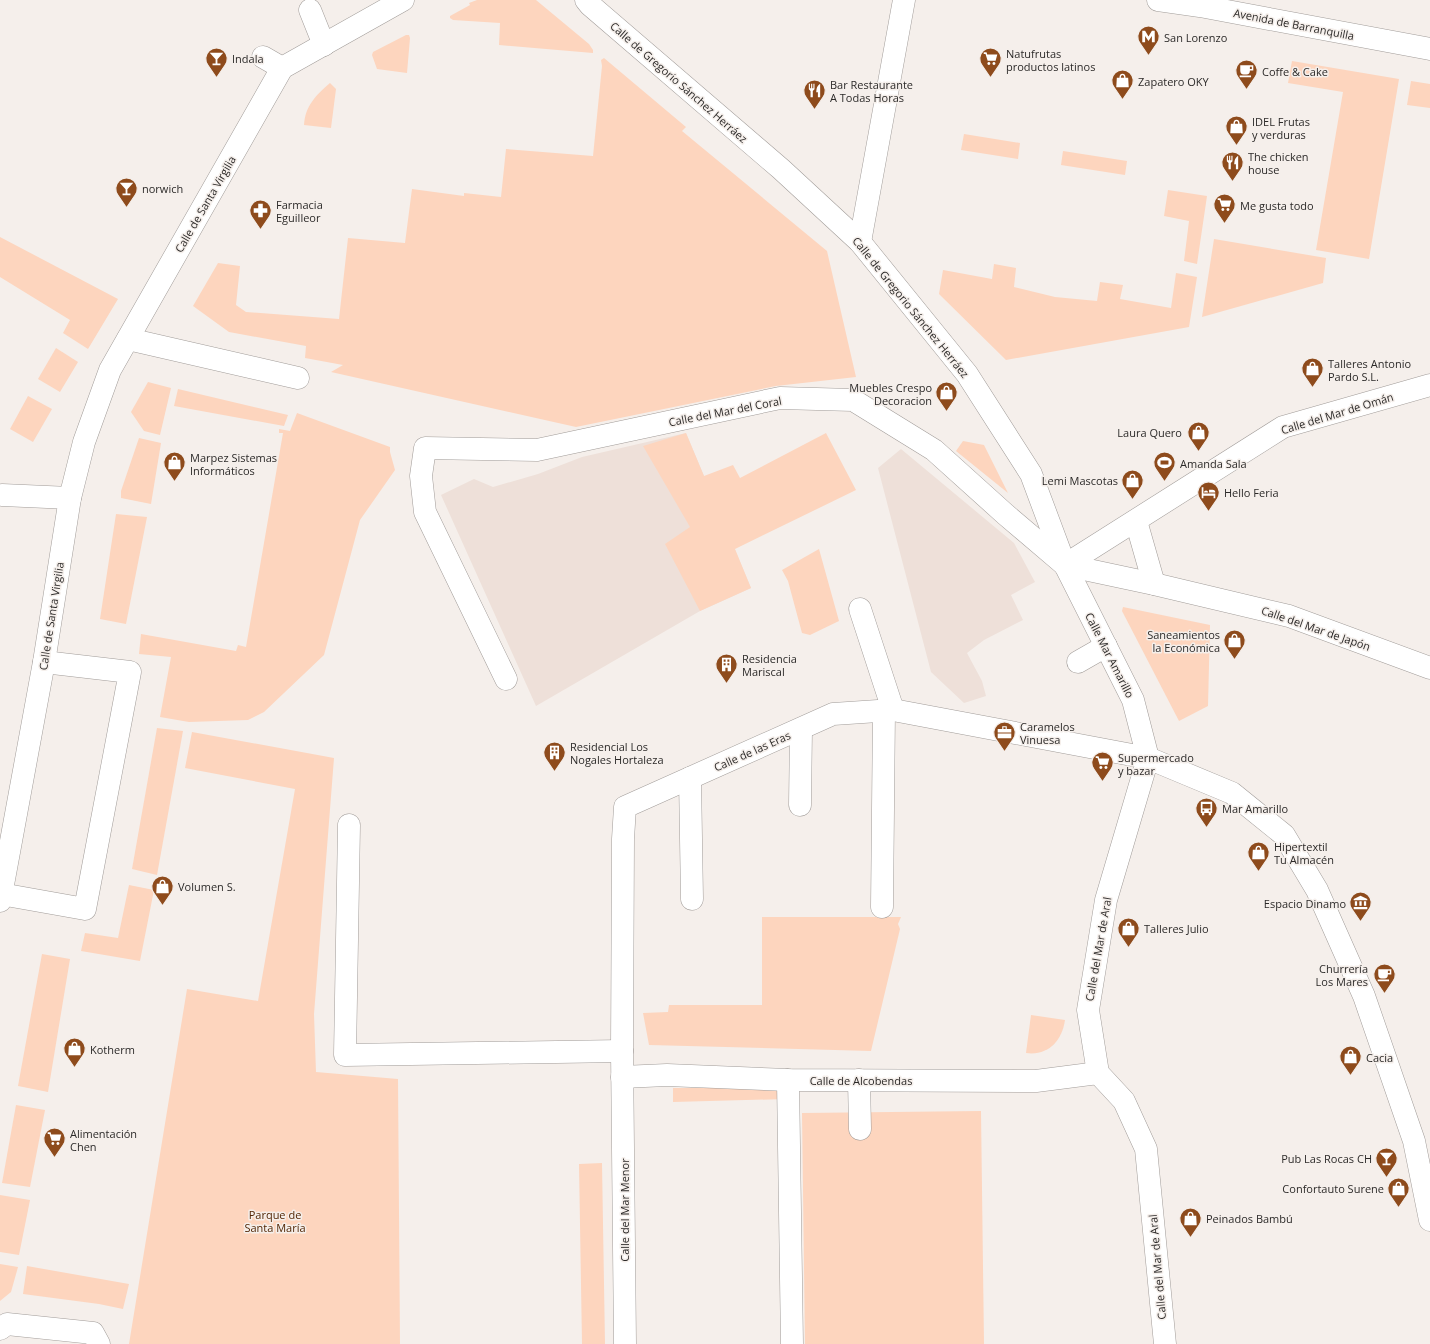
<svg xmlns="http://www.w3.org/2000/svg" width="1430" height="1344" font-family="'Open Sans',sans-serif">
<rect width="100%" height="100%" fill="#f5efeb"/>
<g fill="#eee0d9">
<polygon points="686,433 751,588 700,611 536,706 441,495 474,479 493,487 538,474 582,457"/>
<polygon points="901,449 1014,543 1035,582 1011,595 1023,620 984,640 967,653 982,681 986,696 964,703 931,672 878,468"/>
</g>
<g fill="#fdd5be">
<polygon points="477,0 536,0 589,44 593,50 593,53 499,45 500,23 453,20 450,18 450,16 470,5 469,3"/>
<polygon points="406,35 409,35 410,38 407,73 377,69 372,55 373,52"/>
<polygon points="604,58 686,127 682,131 827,251 856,377 776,386 576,427 331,372 343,365 305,358 306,346 229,332 193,306 218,263 240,266 236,305 246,312 339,319 348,238 405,243 412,189 464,196 464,193 501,197 506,149 593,156 602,66 601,60"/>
<polygon points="1292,61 1399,79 1369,259 1316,250 1343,92 1288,83"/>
<polygon points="1411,81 1430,84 1430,108 1407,105"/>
<path d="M 330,83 L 336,89 L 331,128 L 304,125 C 305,106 316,95 330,83 Z"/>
<polygon points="964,134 1020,143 1018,159 961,150"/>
<polygon points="1063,151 1127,161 1125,175 1061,165"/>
<polygon points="1168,190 1207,196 1197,264 1184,261 1189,221 1164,216"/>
<polygon points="0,237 118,299 88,349 63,333 70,320 0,277"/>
<polygon points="1214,239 1326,258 1323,283 1202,317"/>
<polygon points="994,264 1016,268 1014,287 1055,297 1097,301 1100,282 1123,285 1120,299 1171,308 1176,273 1197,277 1189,327 1006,360 939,294 943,270 992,279"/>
<polygon points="56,348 78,362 60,392 38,379"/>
<polygon points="148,382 171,388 160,435 144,431 131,412"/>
<polygon points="178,389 288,415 284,426 174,406"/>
<polygon points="28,396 52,409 33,442 10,429"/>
<polygon points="297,413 390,447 390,452 395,470 360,520 324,655 264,712 248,720 189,722 160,717 171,657 139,654 141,634 236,651 238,645 246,647 283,433 279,433 279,429 290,431"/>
<polygon points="686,433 704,476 733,465 740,478 826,433 856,490 735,549 751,588 700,611 665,544 690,527 643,446"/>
<polygon points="139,438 161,443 151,504 121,498 121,491"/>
<polygon points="963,441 984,445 1008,493 956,451"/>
<polygon points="116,514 147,517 126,624 100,619"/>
<polygon points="819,549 839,621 810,635 802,633 788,581 782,570"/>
<polygon points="1123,607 1210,625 1208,706 1179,721 1122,611"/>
<polygon points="157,728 183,731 157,875 132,869"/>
<polygon points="192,732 334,758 314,1014 316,1072 398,1079 400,1344 129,1344 187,989 258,1001 295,789 185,768"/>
<polygon points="129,885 154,890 140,961 81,951 85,933 118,938"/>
<polygon points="762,917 901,917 898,924 900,929 871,1051 649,1045 643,1013 668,1012 669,1005 762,1005"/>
<polygon points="42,954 70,959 48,1092 18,1086"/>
<path d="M 1031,1015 L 1065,1020 C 1062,1041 1048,1056 1026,1053 Z"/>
<polygon points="673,1088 786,1088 786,1099 673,1102"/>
<polygon points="16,1105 45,1110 30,1187 2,1183"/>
<polygon points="981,1111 984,1344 805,1344 802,1113"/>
<polygon points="602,1163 605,1344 582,1344 579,1164"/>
<polygon points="0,1195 30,1200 19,1255 0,1252"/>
<polygon points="0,1264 18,1267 11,1292 0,1301"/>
<polygon points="27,1266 129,1284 123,1309 99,1304 23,1294"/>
</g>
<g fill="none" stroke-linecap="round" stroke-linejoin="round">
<defs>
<g id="minor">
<polyline points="586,0 590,5 781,169 860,242 967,374 1031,474 1065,565 1133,700 1148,758 1232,793 1284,835 1317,890 1364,996 1414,1141 1430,1220"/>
<polyline points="1158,0 1200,6 1430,49"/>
<polyline points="310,10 324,45"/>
<polyline points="263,57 282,68"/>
<polyline points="860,242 904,0"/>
<polyline points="128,339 298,378"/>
<polyline points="2,495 70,498"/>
<polyline points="1136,521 1154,584"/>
<polyline points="1065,565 1283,427 1430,385"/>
<polyline points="860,609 893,710"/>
<polyline points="1078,662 1106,646"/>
<polyline points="506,679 425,512 421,476 425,448 537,450 780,398 853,400 934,450 1005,514 1065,565 1154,584 1289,616 1430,668"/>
<polyline points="690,778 692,899"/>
<polyline points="800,805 801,729"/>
<polyline points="349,825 345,1055 622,1051"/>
<polyline points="1,894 85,909 130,672 44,662"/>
<polyline points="0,901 44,662 70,498 84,442 110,370 282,68 403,0"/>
<polyline points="882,907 884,711"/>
<polyline points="622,1077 667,1075 788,1080 1036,1081 1098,1073"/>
<polyline points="788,1080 792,1344"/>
<polyline points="859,1080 860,1129"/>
<polyline points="0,1329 7,1324 93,1333 99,1344"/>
<polyline points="625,1344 622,1051 623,839 625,807 833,714 893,710 1148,758 1106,900 1088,1010 1098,1073 1124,1101 1146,1149 1165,1344"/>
</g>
</defs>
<use href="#minor" stroke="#a19c99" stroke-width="23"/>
<use href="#minor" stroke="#fff" stroke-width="22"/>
</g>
<defs>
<symbol id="metro-pin" viewBox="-11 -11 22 30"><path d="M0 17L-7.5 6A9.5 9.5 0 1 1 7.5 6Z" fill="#8e4b1c" stroke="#f5efeb"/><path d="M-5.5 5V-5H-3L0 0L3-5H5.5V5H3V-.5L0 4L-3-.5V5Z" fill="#fff"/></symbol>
<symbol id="bar-pin" viewBox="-11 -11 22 30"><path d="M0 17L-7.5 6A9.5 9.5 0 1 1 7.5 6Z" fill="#8e4b1c" stroke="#f5efeb"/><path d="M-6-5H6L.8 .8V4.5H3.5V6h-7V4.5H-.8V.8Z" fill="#fff"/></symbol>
<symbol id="supermarket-pin" viewBox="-11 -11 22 30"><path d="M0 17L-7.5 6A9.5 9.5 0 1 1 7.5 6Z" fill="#8e4b1c" stroke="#f5efeb"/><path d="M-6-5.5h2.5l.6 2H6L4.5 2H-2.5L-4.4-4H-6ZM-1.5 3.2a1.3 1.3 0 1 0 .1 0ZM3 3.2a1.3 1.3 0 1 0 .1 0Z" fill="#fff"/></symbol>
<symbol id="cafe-pin" viewBox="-11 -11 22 30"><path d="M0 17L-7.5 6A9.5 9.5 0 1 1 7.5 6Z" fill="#8e4b1c" stroke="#f5efeb"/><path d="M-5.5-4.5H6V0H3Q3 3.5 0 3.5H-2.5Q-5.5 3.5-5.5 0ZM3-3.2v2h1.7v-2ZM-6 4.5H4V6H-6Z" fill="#fff"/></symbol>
<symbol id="shop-pin" viewBox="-11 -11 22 30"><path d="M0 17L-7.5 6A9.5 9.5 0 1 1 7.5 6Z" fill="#8e4b1c" stroke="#f5efeb"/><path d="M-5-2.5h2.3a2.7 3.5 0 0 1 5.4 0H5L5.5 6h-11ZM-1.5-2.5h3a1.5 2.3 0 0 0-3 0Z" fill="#fff"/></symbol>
<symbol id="restaurant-pin" viewBox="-11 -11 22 30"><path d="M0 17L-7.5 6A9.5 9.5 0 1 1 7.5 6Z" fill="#8e4b1c" stroke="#f5efeb"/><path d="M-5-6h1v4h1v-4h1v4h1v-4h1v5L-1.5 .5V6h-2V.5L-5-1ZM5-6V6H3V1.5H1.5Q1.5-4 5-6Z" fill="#fff"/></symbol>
<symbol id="pharmacy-pin" viewBox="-11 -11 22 30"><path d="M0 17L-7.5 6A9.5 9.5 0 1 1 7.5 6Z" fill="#8e4b1c" stroke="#f5efeb"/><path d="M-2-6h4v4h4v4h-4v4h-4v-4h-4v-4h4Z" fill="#fff"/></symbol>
<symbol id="stadium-pin" viewBox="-11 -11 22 30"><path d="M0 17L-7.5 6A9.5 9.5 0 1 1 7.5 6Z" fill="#8e4b1c" stroke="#f5efeb"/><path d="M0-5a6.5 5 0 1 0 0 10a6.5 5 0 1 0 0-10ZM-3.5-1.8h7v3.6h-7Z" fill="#fff"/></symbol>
<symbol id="hotel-pin" viewBox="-11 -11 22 30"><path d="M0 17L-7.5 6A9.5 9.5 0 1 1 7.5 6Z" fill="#8e4b1c" stroke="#f5efeb"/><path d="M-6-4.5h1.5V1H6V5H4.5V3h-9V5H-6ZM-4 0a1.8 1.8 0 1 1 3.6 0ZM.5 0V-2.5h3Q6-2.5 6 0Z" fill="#fff"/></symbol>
<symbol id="building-pin" viewBox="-11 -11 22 30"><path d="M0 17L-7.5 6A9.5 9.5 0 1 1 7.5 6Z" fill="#8e4b1c" stroke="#f5efeb"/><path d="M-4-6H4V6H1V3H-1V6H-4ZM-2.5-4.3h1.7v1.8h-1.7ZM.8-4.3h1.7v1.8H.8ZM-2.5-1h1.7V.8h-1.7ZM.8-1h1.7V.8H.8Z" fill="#fff"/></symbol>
<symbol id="office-pin" viewBox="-11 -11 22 30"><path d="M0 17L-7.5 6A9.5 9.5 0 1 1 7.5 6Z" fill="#8e4b1c" stroke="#f5efeb"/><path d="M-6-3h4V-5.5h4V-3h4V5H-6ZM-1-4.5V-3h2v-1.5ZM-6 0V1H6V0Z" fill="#fff"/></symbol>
<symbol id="bus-pin" viewBox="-11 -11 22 30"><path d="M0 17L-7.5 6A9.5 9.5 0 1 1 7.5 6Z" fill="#8e4b1c" stroke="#f5efeb"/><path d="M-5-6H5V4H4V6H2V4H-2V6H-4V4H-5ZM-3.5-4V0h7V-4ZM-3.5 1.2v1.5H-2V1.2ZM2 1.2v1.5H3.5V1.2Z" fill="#fff"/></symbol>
<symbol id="museum-pin" viewBox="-11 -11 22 30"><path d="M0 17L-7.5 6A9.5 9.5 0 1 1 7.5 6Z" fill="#8e4b1c" stroke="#f5efeb"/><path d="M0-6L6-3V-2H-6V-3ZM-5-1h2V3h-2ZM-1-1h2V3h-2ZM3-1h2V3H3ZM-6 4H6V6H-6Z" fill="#fff"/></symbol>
</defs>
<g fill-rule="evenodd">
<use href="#metro-pin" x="1136" y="24" width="25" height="34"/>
<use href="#bar-pin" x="204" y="46" width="25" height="34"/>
<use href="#supermarket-pin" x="978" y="46" width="25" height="34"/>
<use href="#cafe-pin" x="1234" y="58" width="25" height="34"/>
<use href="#shop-pin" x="1110" y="68" width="25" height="34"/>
<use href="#restaurant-pin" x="802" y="78" width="25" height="34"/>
<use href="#shop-pin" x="1224" y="114" width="25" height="34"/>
<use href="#restaurant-pin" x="1220" y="150" width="25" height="34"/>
<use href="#bar-pin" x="114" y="176" width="25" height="34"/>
<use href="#supermarket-pin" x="1212" y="192" width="25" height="34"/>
<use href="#pharmacy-pin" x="248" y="198" width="25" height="34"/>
<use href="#shop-pin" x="1300" y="356" width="25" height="34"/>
<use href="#shop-pin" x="934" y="380" width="25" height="34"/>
<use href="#shop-pin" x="1186" y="420" width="25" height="34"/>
<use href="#shop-pin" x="162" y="450" width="25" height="34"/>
<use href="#stadium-pin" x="1152" y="450" width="25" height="34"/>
<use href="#shop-pin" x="1120" y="468" width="25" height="34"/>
<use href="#hotel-pin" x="1196" y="480" width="25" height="34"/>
<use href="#shop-pin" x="1222" y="628" width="25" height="34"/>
<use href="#building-pin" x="714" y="652" width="25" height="34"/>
<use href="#office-pin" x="992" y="720" width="25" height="34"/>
<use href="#building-pin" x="542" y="740" width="25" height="34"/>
<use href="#supermarket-pin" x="1090" y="750" width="25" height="34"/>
<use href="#bus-pin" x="1194" y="796" width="25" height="34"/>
<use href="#shop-pin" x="1246" y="840" width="25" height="34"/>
<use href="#shop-pin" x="150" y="874" width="25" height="34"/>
<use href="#museum-pin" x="1348" y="890" width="25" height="34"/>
<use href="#shop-pin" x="1116" y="916" width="25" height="34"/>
<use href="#cafe-pin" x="1372" y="962" width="25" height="34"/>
<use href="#shop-pin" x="62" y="1036" width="25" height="34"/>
<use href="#shop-pin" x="1338" y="1044" width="25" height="34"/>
<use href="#supermarket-pin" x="42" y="1126" width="25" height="34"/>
<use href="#bar-pin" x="1374" y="1146" width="25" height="34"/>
<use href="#shop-pin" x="1386" y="1176" width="25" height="34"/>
<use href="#shop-pin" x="1178" y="1206" width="25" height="34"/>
</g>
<g text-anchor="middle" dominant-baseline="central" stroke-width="3" stroke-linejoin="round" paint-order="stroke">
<g font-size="11" fill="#2c2a29" stroke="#f5efeb">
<text transform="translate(1294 24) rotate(11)">Avenida de Barranquilla</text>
<text transform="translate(679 82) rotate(41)">Calle de Gregorio Sánchez Herráez</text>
<text transform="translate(205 204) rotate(-60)">Calle de Santa Virgilia</text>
<text transform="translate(911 307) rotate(51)">Calle de Gregorio Sánchez Herráez</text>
<text transform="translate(725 411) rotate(-11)">Calle del Mar del Coral</text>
<text transform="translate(1337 413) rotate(-17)">Calle del Mar de Omán</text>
<text transform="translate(51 616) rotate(-81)">Calle de Santa Virgilia</text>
<text transform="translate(1316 628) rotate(19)">Calle del Mar de Japón</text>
<text transform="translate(1110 655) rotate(63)">Calle Mar Amarillo</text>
<text transform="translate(752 751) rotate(-24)">Calle de las Eras</text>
<text transform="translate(1098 949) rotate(-80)">Calle del Mar de Aral</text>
<text x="861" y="1080">Calle de Alcobendas</text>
<text transform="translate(624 1210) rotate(-90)">Calle del Mar Menor</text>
<text transform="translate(1157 1267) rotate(-95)">Calle del Mar de Aral</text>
</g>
<g font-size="11" fill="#2c2a29" stroke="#f5efeb" text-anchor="start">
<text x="1164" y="37">San Lorenzo</text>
<text x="1006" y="53">Natufrutas<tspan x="1006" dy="13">productos latinos</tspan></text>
<text x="232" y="58">Indala</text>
<text x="1262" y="71">Coffe &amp; Cake</text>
<text x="1138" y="81">Zapatero OKY</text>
<text x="830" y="84">Bar Restaurante<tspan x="830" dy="13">A Todas Horas</tspan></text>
<text x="1252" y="121">IDEL Frutas<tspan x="1252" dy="13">y verduras</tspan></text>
<text x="1248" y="156">The chicken<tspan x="1248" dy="13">house</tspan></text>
<text x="142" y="188">norwich</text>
<text x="276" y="204">Farmacia<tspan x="276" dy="13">Eguilleor</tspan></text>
<text x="1240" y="205">Me gusta todo</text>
<text x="1328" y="363">Talleres Antonio<tspan x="1328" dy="13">Pardo S.L.</tspan></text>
<text x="932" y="387" text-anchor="end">Muebles Crespo<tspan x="932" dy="13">Decoracion</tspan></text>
<text x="1182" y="432" text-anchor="end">Laura Quero</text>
<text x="190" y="457">Marpez Sistemas<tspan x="190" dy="13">Informáticos</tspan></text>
<text x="1180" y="463">Amanda Sala</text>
<text x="1118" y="480" text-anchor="end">Lemi Mascotas</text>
<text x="1224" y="492">Hello Feria</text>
<text x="1220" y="634" text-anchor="end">Saneamientos<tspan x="1220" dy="13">la Económica</tspan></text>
<text x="742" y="658">Residencia<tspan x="742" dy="13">Mariscal</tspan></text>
<text x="1020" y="726">Caramelos<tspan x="1020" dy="13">Vinuesa</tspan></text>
<text x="570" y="746">Residencial Los<tspan x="570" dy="13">Nogales Hortaleza</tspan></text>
<text x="1118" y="757">Supermercado<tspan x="1118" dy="13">y bazar</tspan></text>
<text x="1222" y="808">Mar Amarillo</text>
<text x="1274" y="846">Hipertextil<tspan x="1274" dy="13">Tu Almacén</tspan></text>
<text x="178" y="886">Volumen S.</text>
<text x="1346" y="903" text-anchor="end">Espacio Dinamo</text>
<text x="1144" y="928">Talleres Julio</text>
<text x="1368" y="968" text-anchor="end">Churrería<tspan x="1368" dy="13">Los Mares</tspan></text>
<text x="90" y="1049">Kotherm</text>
<text x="1366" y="1057">Cacia</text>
<text x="70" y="1133">Alimentación<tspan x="70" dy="13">Chen</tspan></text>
<text x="1372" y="1158" text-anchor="end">Pub Las Rocas CH</text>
<text x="1384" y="1188" text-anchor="end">Confortauto Surene</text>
<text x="1206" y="1218">Peinados Bambú</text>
</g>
<g font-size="11" fill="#532706" stroke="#f5efeb">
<text x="275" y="1214">Parque de<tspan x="275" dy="13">Santa María</tspan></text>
</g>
</g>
</svg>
